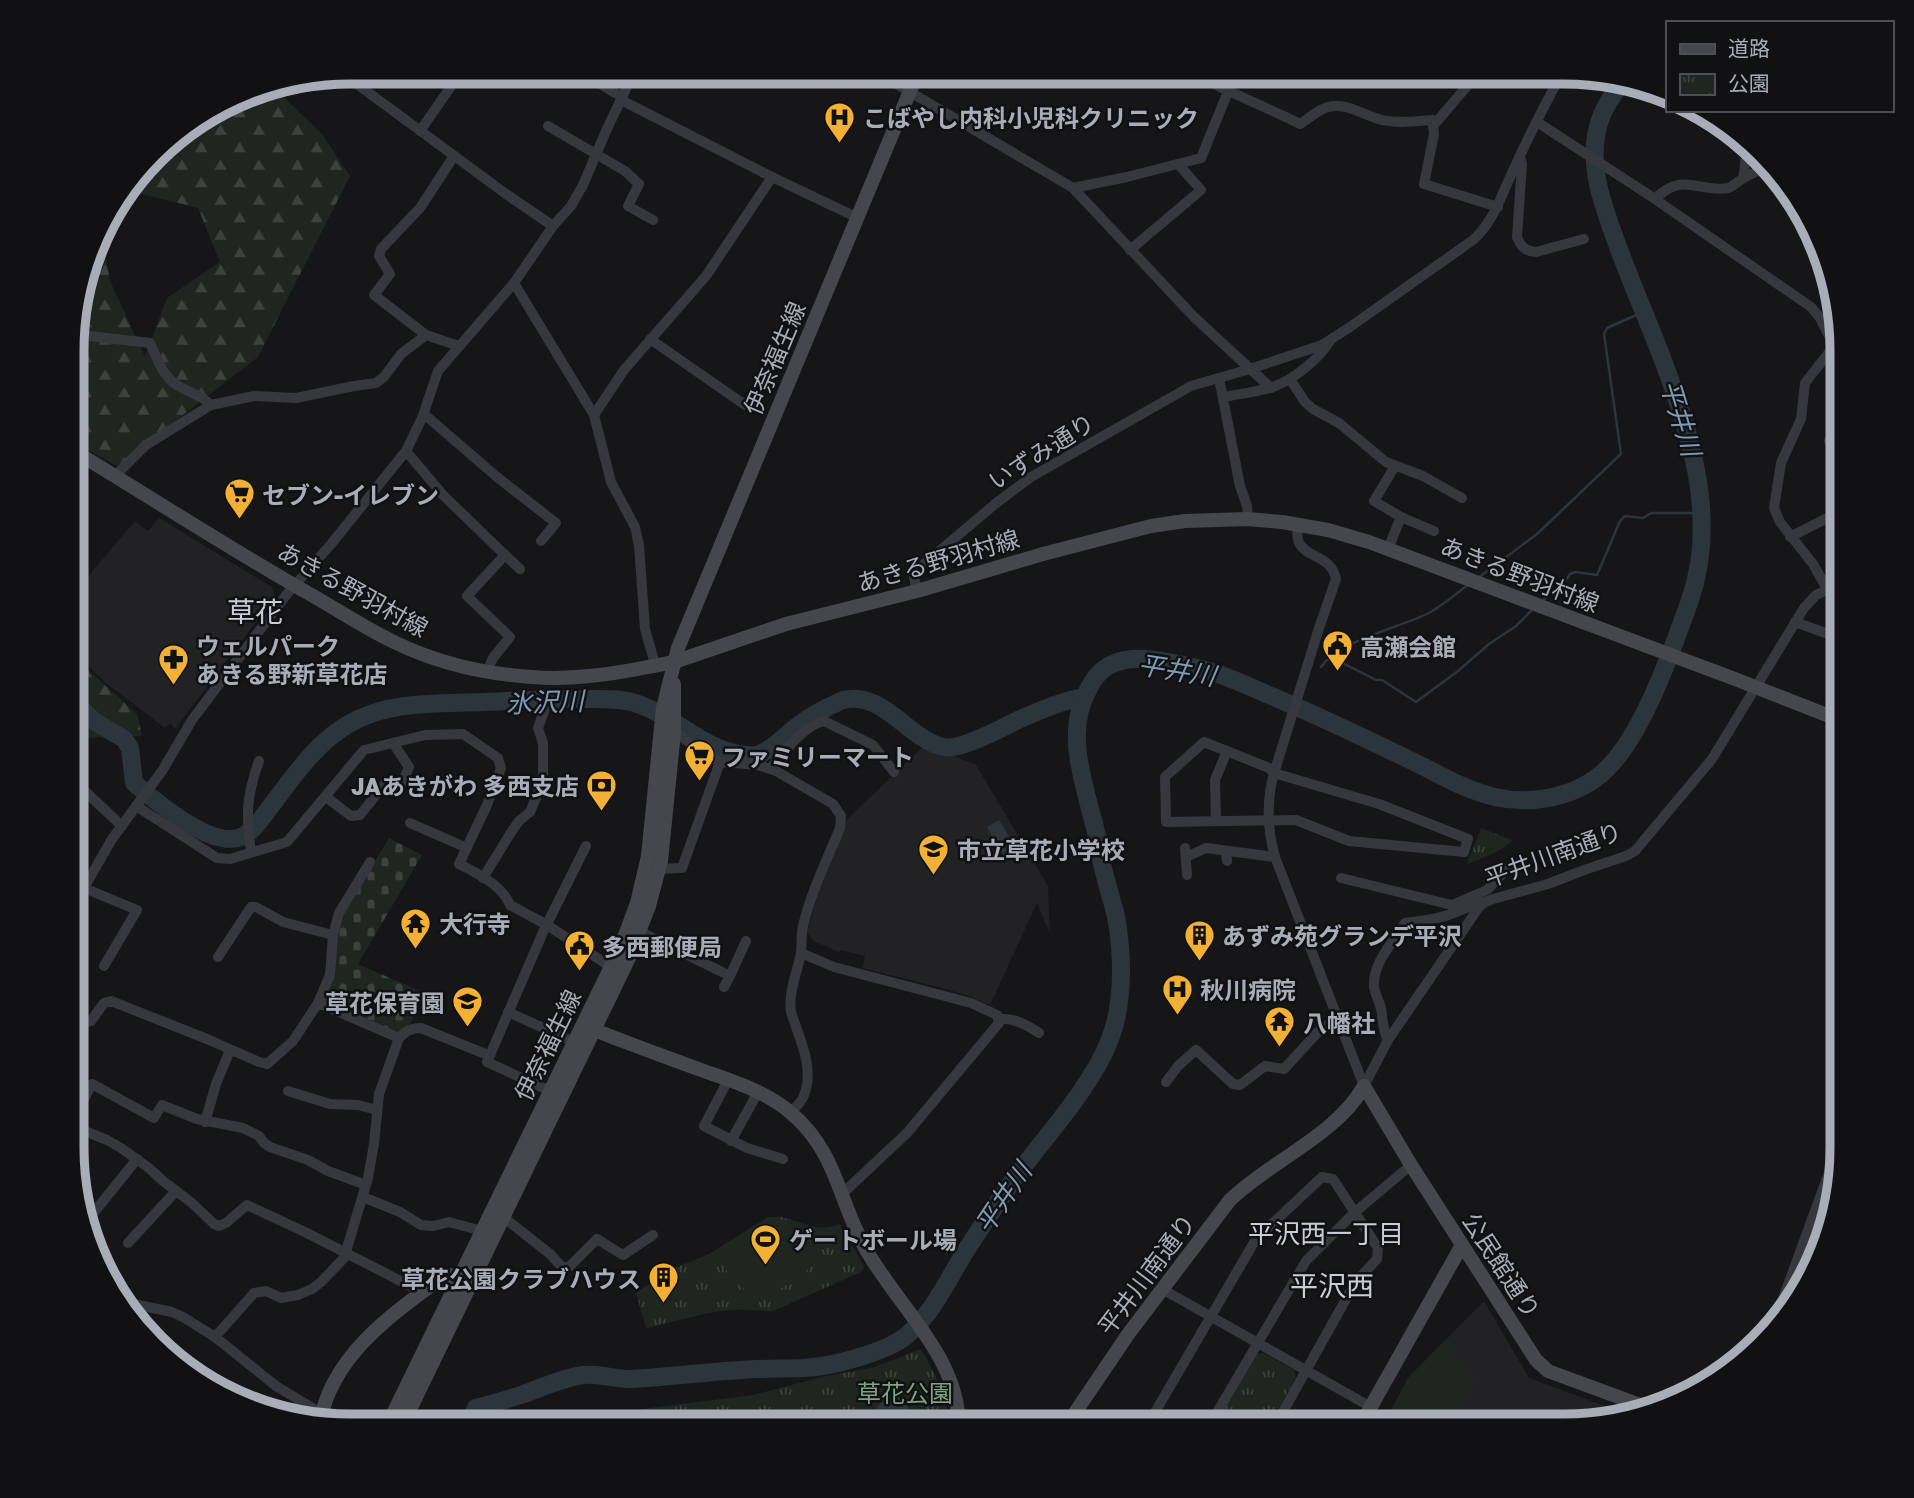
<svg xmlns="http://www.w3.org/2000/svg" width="1914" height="1498" font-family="'Golos Text','Noto Sans JP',sans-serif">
<defs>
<pattern id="forest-firs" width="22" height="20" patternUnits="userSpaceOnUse" patternTransform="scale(1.75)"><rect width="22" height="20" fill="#1e261f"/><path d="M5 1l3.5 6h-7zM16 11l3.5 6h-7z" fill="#3c433d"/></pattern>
<pattern id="cemetery-stones" width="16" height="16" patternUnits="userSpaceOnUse" patternTransform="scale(1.75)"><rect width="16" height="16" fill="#1e261f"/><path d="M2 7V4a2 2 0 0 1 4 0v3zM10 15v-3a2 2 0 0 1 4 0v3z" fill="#3c433d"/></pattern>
<pattern id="park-tufts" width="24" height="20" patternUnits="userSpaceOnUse" patternTransform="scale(1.75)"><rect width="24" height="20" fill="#1e261f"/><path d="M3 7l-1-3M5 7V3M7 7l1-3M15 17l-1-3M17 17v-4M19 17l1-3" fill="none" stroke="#3c433d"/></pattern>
</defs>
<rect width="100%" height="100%" fill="#161618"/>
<g fill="#222225">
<polygon points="159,518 272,587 274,598 175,729 170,723 165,728 106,683 73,651 74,593 135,521 148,531"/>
<polygon points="926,744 976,765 1048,886 1050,934 1037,903 990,1005 971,997 946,989 862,968 865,956 841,950 839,952 813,941 807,932 817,896 845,827 845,821"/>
<polygon points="1484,1301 1529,1378 1627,1414 1564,1426 1382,1426 1408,1378"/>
</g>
<g fill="url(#forest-firs)">
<polygon points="271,85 322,134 350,176 258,357 117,466 74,442 74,313 109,211 110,210 102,235 110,281 145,357 167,298 220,262 198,208 126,190 167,141 260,87"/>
<polygon points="73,656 137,714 142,736 88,738 73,724"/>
</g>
<path fill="url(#cemetery-stones)" d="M 389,838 L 422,855 L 358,964 L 422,992 L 410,1024 L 396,1034 L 323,1002 C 335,978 332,953 339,928 C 347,901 374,864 389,838 Z"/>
<g fill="url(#park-tufts)">
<path d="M 1481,828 L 1512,840 C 1502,852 1482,858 1467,864 Z"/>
<path d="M 768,1217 C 773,1217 779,1216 785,1218 C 806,1223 818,1233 840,1224 L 864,1267 L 861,1272 L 773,1311 C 758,1311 744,1309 729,1310 C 701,1313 673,1322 646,1328 L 636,1293 L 670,1270 L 709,1254 Z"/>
<path d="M 921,1349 C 935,1374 948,1398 951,1426 L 574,1426 L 649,1408 L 753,1395 L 822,1377 L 875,1367 Z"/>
<polygon points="1263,1353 1294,1370 1296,1377 1269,1426 1214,1426 1255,1354"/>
</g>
<g fill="#1e261f">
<path d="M 765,1234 L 815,1247 L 807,1271 L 801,1276 L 766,1297 C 741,1292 734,1281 720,1261 Z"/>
<polygon points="1446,1339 1455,1347 1448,1357 1476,1376 1448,1426 1395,1426 1386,1421 1408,1378"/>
</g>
<g fill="#2c353c">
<polygon points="999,820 1018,852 1005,859 987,827"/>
<path d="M 898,1395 C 910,1400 910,1415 911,1426 L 874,1426 C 870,1409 882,1399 898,1395 Z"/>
</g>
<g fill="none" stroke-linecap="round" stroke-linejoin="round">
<g stroke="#2c353c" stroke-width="2.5">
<polyline points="1478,578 1537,534 1621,454 1604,334 1607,328 1643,312"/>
<polyline points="1542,601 1564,583 1570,574 1575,572 1597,575 1620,521 1625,516 1643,518 1651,513 1701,513"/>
<polyline points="1331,657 1376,680 1382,680 1416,702 1458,671 1489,644 1516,626 1534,608"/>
<path d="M 1321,667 C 1338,641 1401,627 1429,613 C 1443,605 1456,594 1469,584"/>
</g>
<g stroke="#2c353c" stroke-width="18">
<path d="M 73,701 L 94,721 L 124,739 L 130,748 L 134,783 C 155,801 212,849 241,837 C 255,831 265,813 274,802 C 315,747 342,711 414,705 C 445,702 475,703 506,701 C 531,700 556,699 581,699 C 599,699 618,698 635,703 C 674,715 705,752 746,755 C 752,756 757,756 762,753 C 775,747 785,736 796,727 C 806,719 817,713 828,707 C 833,705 838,702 843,700 C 883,690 907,738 943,747 C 960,751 1002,728 1018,720 C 1039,711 1061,701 1084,697"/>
<path d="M 467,1426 L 476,1408 C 492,1404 508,1399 524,1394 C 543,1387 562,1378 583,1375 C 598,1373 615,1379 631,1379 C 668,1377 705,1372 742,1370 C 763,1368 784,1369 804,1368 C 830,1367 877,1354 899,1341 C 928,1323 947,1281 965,1252 C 982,1225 1001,1197 1020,1171 C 1048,1134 1078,1101 1100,1061 C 1110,1042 1117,1023 1119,1002 C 1123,973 1121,945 1116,916 C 1112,900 1107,885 1103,868 C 1100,856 1099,844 1096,832 C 1085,785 1063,733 1089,688 C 1093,680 1097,674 1104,669 C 1128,651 1162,661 1188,666 C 1217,671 1243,684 1269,695 C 1319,716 1367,739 1416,763 C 1441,775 1467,791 1495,797 C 1530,805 1572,798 1600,775 C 1641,742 1672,650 1690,600 C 1712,537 1700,469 1679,406 C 1662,351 1637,299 1617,244 C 1605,210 1590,174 1596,136 C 1599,116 1610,97 1623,82"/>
</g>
<g stroke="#37383d" stroke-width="10">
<path d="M 522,72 C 552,85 547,86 577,72"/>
<polyline points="580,72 622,97"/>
<polyline points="876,72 1073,188 1194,317 1271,388"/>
<path d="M 1190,72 C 1226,91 1264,106 1300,124 C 1308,119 1319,109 1328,107 C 1347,102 1365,116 1382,120 C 1399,124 1416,121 1433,120 L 1433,126 L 1468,85 L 1483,72"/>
<polyline points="1327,72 1336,76"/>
<polyline points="342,73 506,194 553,226"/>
<polyline points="1103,82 1108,72"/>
<polyline points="621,100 772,177 858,218"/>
<polyline points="1537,122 1649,195 1811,307 1820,318 1842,361"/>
<polyline points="548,126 625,171 639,184 628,206 653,220"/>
<polyline points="1433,126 1434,134 1424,184 1498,207"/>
<polyline points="420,131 461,72"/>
<path d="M 1520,157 L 1522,164 L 1517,237 C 1521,247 1525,251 1536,252 L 1584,239"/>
<path d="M 1743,178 C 1747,165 1741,159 1753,149"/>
<polyline points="1073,188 1127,177 1201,158 1236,72"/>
<path d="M 1655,199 C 1683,171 1697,193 1728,188 C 1734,186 1737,182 1742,179 C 1750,174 1758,170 1768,169"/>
<polyline points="1130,250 1201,190 1178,164"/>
<polyline points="514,283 594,415 611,482 635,527 639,545 645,629 655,664"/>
<polyline points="426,335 374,295 390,274 379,256 381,249 420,208 454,156"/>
<path d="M 89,336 L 150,343 C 158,360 163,379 182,388 C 193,394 202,396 211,405"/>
<polyline points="650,339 745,405"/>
<polyline points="1219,378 1240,486 1247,506 1248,519"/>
<polyline points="1290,379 1305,402 1313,409 1339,423 1386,462 1423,476 1462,498"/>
<path d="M 1223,397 C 1239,394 1257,392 1273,387 C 1293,380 1319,359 1330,341"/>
<polyline points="424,414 497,477 556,523 541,541"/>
<polyline points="594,415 624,370 706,276 772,177"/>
<polyline points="1829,441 1842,429"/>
<polyline points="406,451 443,495 505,555 467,596 510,637 493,658 487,671"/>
<polyline points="115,476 146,445 211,405 254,396 296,398 354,386 376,383 384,377 401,354 426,335 459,346"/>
<polyline points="1401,517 1434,531"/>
<path d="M 1297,525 C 1297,531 1297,538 1299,543 C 1308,559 1331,555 1336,579 L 1319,628 L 1274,773 C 1266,802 1267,828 1275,857 L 1364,1086"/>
<polyline points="1790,537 1835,514 1842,527"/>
<polyline points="1388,549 1401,517 1374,501 1395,466"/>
<polyline points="505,555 520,569"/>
<polyline points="1827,589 1813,564 1780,522 1774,508 1781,463 1801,419 1805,383 1834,346"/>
<path d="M 917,591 L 914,577 L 917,570 L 995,504 L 1031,477 L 1191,386 L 1250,369 L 1322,345 L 1350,327 L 1473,240 C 1493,222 1500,199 1511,175 C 1527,140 1544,105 1563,72"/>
<polyline points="1795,622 1842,639"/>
<path d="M 671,729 L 704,753 L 720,762 L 758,765 L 776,771 L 833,804 L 841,816 L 840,828 C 827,860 811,892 803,926 C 801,935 802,944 801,953 C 797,973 788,992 791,1012 C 799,1038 815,1068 804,1095 C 802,1102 796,1107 791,1112"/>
<polygon points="1204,742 1269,768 1274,773 1379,804 1468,839 1464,852 1349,841 1296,820 1166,822 1165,777"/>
<path d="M 771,768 C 784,752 803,726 824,721 L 873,745 L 894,772"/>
<polyline points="73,780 122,826"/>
<polyline points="326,797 351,816 360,815 384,785 403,781 409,767 393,743"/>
<path d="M 136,806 L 217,858 L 230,859 L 287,842 L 364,750 L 425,735 L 463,734 L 498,758 L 501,768 L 487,805 L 459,864 C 477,873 503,886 510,905 L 547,925 L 611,967"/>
<polyline points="1216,821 1215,780 1227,751"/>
<polyline points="410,823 467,848"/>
<polyline points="1185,848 1187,875"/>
<polyline points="1226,851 1227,861"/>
<path d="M 251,852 C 246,815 246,797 259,761"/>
<polyline points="1186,857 1206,848 1275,857"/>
<polyline points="658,869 682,868 720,762"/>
<polyline points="483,878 510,834 519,821 530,812 543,781 543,743 538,728 545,709"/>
<polyline points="1341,878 1452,905 1487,890 1510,866"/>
<polyline points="84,888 137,910 104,966"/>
<polyline points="73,907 112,839 162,771 192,720 287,594 332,543 406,451 422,418 438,371 514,283 553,226 571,206 583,185 606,131 634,72"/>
<polyline points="639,931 730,976 746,941"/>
<polyline points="333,935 339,913 370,862"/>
<path d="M 801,953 L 834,967 L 971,1003 L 997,1015 L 998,1019 C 1013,1017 1027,1025 1039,1033"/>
<polyline points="218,957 251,907 256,907 283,922 333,935 330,975 318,1003"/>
<polyline points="724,987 730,976"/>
<polyline points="508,1012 574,1042"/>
<polyline points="73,1020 80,1024 91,1021 104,1003 111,1001 207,1039 259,1062 267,1064 293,1041 318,1003 399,1038 379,1094 374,1144 368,1178 344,1258 321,1282 312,1289 298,1295 281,1298 266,1291 254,1293 215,1337"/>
<path d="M 399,1038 C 406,1031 411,1028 421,1028 L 488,1055"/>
<path d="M 1388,1040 C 1382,1029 1383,1019 1381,1008 C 1379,1001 1375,994 1374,987 C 1372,964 1393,942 1405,923 C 1420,921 1436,920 1451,914 C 1462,910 1472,905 1484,902"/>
<polyline points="728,1080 704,1126 747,1148 783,1159"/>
<polyline points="1166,1082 1178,1066 1196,1050 1233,1084 1240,1085 1265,1066 1284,1069 1318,1032 1337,1018"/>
<polyline points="1364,1086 1388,1040 1479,907 1485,902 1493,899 1548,884 1587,869 1626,856 1635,851 1712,759 1804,608 1816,595 1842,583"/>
<polyline points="288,1091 330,1104 358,1105 377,1110"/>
<polyline points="550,1091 487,1062 544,930 586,846"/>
<polyline points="72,1121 92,1084 154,1118 162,1105 197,1119 243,1128 259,1136 264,1143 270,1147 308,1160 328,1171 366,1185"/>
<polyline points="205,1122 216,1084 230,1050"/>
<polyline points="72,1126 107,1140 121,1148 149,1168 163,1181 192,1203 214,1224 219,1226 226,1223 247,1205 305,1232 422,1292"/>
<polyline points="731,1141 758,1092"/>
<polyline points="842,1194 907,1133 999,1023 998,1019"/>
<polyline points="363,1197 400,1212 421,1225 433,1226 449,1222 482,1231"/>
<polyline points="503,1217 550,1254 562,1267 569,1267 597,1239 623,1255 653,1235"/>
<polyline points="87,1221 137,1159"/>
<polyline points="128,1243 176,1191"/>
<polyline points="1162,1289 1371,1407"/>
<polyline points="124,1302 172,1312 183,1317 215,1337 276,1386 321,1413"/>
<polyline points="1770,1334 1842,1137"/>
<polyline points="1147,1426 1256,1239 1322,1177 1333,1179 1378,1248 1377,1259 1355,1283 1275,1426"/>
<polyline points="1209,1426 1306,1261 1354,1213 1411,1165"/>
</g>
<g stroke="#45474d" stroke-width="14">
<path d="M 74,451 C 150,497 224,545 301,589 C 332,606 362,627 394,642 C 437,663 485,674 532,677 C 581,681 627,671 674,662 L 786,624 L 917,591 L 1043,554 L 1151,526 L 1185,521 L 1248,519 L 1282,522 L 1328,530 L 1369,542 L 1735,679 L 1842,721"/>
<path d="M 587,1027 C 624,1042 663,1056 701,1070 C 732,1081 766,1091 791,1113 C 836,1151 838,1198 864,1246 C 896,1305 958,1354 959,1426"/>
<polyline points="1364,1086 1411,1165 1536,1360 1548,1371 1651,1409"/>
<path d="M 320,1423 C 331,1356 392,1314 443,1277 L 451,1275 L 465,1279"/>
<polyline points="387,1426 621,946 637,903 648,856 663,708 678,648 918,72"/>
<polyline points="402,1426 629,958 649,906 661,861 674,732 674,684"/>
<path d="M 1066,1426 L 1129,1333 L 1230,1200 C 1270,1161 1337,1135 1364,1086"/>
<polyline points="1360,1426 1462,1245"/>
</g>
</g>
<defs>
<symbol id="hospital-pin" viewBox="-11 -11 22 30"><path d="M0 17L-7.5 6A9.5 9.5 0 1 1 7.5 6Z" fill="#f2b134" stroke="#111113"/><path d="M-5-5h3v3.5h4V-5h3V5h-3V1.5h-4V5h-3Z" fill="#111"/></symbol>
<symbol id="supermarket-pin" viewBox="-11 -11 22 30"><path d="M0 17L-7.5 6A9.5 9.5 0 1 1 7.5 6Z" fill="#f2b134" stroke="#111113"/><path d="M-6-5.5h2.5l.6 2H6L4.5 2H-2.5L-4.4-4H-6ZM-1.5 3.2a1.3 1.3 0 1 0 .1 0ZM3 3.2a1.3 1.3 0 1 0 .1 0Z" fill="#111"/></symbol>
<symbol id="civic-pin" viewBox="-11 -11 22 30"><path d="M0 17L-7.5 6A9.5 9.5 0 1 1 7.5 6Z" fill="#f2b134" stroke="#111113"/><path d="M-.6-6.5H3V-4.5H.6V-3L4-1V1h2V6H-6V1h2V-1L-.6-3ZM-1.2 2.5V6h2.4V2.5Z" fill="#111"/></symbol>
<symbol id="pharmacy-pin" viewBox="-11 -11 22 30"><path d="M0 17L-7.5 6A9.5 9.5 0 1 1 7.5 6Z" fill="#f2b134" stroke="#111113"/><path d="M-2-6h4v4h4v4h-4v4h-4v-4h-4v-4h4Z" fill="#111"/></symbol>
<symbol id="bank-pin" viewBox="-11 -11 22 30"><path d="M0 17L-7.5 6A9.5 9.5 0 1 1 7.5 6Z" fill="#f2b134" stroke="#111113"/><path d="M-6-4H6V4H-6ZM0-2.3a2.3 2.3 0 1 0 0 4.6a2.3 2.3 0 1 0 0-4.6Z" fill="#111"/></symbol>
<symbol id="school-pin" viewBox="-11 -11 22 30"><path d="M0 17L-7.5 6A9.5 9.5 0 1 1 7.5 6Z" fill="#f2b134" stroke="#111113"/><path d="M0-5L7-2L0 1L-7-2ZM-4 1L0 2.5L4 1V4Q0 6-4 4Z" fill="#111"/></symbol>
<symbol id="temple-pin" viewBox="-11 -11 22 30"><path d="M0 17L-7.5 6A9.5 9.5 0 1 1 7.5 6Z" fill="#f2b134" stroke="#111113"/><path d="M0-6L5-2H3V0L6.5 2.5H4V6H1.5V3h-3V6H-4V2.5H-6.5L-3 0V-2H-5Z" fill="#111"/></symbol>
<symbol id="building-pin" viewBox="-11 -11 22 30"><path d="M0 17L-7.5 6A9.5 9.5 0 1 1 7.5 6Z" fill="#f2b134" stroke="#111113"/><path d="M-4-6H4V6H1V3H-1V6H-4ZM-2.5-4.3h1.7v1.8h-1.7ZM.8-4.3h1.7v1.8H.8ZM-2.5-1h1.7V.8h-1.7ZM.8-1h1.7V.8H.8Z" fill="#111"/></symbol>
<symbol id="stadium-pin" viewBox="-11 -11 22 30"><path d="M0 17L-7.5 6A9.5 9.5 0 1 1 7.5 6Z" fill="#f2b134" stroke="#111113"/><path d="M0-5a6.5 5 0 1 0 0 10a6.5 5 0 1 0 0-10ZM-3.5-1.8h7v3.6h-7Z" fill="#111"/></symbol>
</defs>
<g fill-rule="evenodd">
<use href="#hospital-pin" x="822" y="100" width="35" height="47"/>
<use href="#supermarket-pin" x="222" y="476" width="35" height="47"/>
<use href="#civic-pin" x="1320" y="628" width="35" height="47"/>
<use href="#pharmacy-pin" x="156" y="642" width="35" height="47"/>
<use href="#supermarket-pin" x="682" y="738" width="35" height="47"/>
<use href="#bank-pin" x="584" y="768" width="35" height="47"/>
<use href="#school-pin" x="916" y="832" width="35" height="47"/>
<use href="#temple-pin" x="398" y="906" width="35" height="47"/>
<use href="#building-pin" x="1182" y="918" width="35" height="47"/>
<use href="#civic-pin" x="562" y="928" width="35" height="47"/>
<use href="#hospital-pin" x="1160" y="972" width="35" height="47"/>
<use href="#school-pin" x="450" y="984" width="35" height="47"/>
<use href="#temple-pin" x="1262" y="1004" width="35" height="47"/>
<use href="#stadium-pin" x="748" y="1222" width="35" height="47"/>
<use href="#building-pin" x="646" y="1260" width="35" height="47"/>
</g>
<g text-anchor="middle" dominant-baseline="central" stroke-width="5" stroke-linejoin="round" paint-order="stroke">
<g font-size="24" font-weight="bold" fill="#a8adb8" stroke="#111113" text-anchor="start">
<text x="863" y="117">こばやし内科小児科クリニック</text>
<text x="262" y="494">セブン-イレブン</text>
<text x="196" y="645">ウェルパーク<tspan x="196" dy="28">あきる野新草花店</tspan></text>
<text x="1360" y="646">高瀬会館</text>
<text x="722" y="756">ファミリーマート</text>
<text x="579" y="785" text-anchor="end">JAあきがわ 多西支店</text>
<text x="957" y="849">市立草花小学校</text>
<text x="439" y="923">大行寺</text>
<text x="1222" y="935">あずみ苑グランデ平沢</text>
<text x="602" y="946">多西郵便局</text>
<text x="1200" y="989">秋川病院</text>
<text x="445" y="1002" text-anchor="end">草花保育園</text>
<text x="1303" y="1022">八幡社</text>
<text x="789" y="1239">ゲートボール場</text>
<text x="641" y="1278" text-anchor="end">草花公園クラブハウス</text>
</g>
<g font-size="24" fill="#a8adb8" stroke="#111113">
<text transform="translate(774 358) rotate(-67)">伊奈福生線</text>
<text transform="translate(1041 451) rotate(-32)">いずみ通り</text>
<text transform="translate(938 560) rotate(-16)">あきる野羽村線</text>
<text transform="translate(1520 574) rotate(21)">あきる野羽村線</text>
<text transform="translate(353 589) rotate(29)">あきる野羽村線</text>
<text transform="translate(1553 854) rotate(-20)">平井川南通り</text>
<text transform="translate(547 1045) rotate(-64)">伊奈福生線</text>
<text transform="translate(1502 1265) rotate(57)">公民館通り</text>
<text transform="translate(1146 1274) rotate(-53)">平井川南通り</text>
</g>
<g font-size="24" fill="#7fa381" stroke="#111113">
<text x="905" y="1392">草花公園</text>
</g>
<g font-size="26" font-style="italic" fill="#7f9bb3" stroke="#111113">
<text transform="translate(1681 418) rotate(73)">平井川</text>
<text transform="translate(1177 670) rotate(9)">平井川</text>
<text transform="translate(545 702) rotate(-2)">氷沢川</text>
<text transform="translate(1003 1198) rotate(-56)">平井川</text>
</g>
<g font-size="26" fill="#c9ccd4" stroke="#111113">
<text x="1326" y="1233">平沢西一丁目</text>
</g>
<g font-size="28" fill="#c9ccd4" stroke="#111113">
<text x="255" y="611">草花</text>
<text x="1332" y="1285">平沢西</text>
</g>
</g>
<path d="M0 0H1914V1498H0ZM350 84H1564A266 266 0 0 1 1830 350V1148A266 266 0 0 1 1564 1414H350A266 266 0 0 1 84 1148V350A266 266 0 0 1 350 84Z" fill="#111113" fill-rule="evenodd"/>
<path fill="none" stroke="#a8adb8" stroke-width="9" d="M350 84H1564A266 266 0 0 1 1830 350V1148A266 266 0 0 1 1564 1414H350A266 266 0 0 1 84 1148V350A266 266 0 0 1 350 84Z"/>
<rect x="1666" y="21" width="228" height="91" fill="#111113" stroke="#4d4f55" stroke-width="2"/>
<rect x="1680" y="44" width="35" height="10" fill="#45474d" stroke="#4d4f55" stroke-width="2"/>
<text x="1728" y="56" font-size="21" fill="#a8adb8">道路</text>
<rect x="1680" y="74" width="35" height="21" fill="url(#park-tufts)" stroke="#4d4f55" stroke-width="2"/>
<text x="1728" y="91" font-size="21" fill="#a8adb8">公園</text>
</svg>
